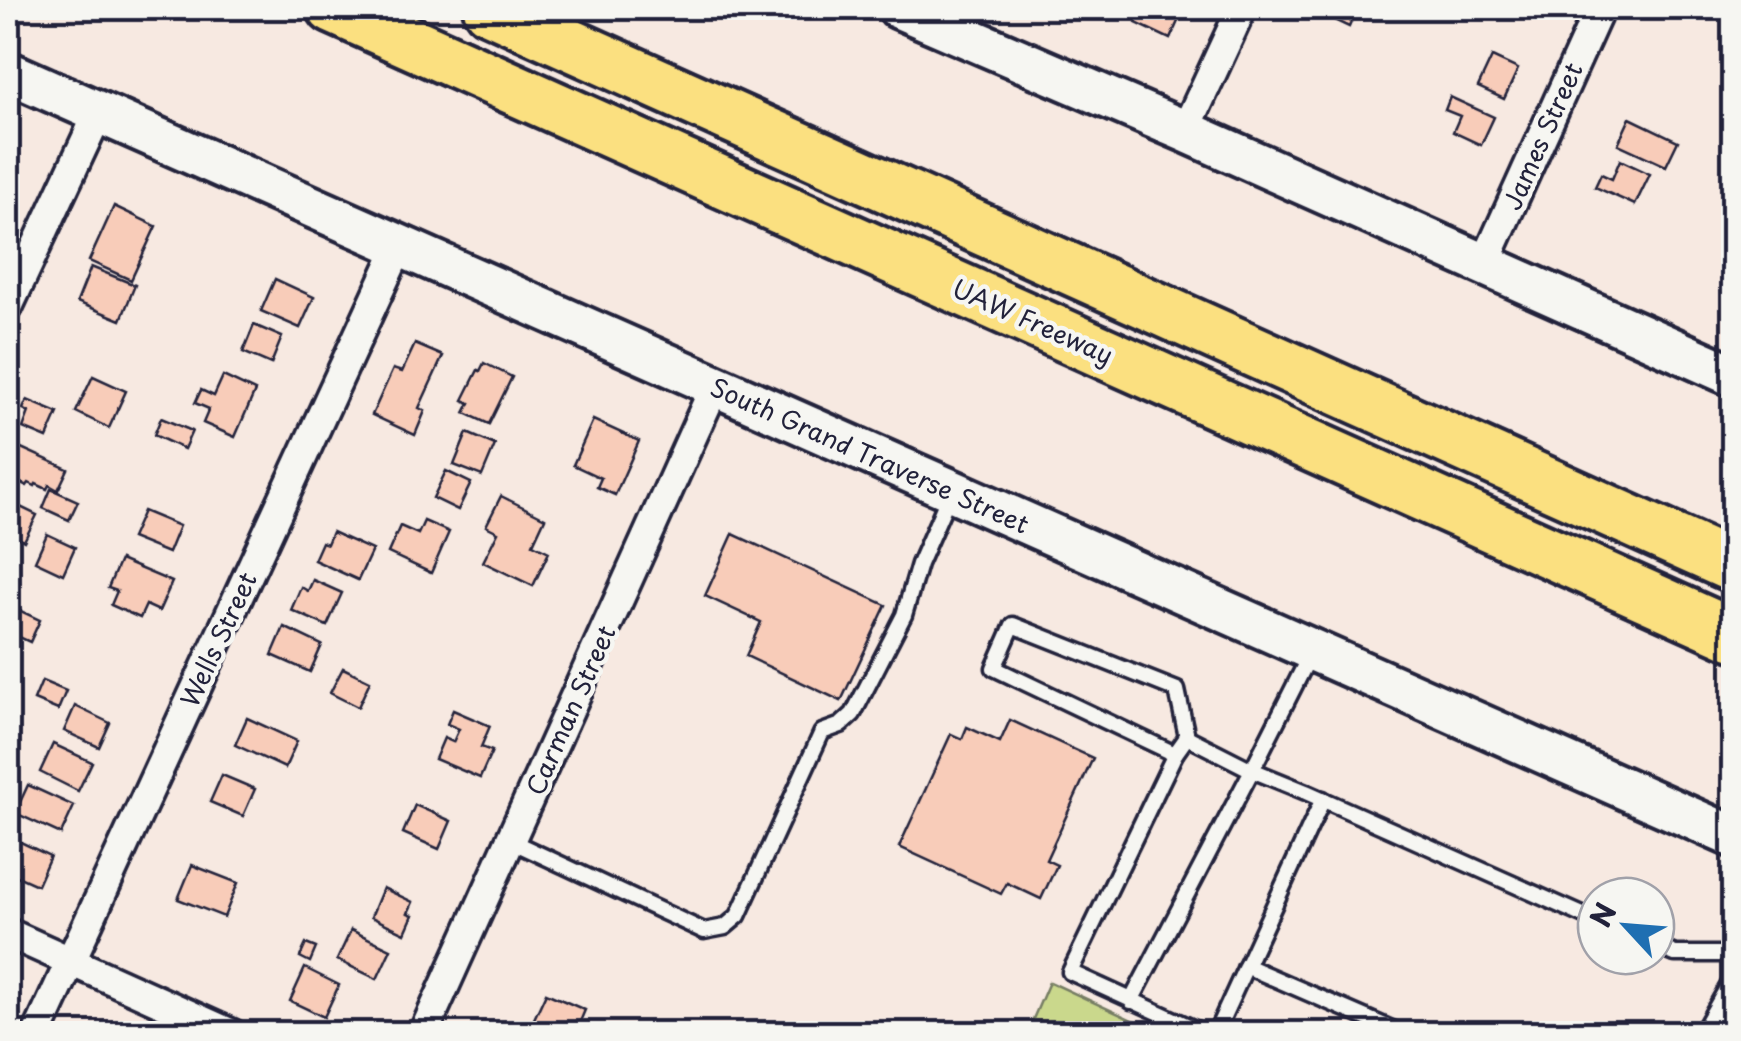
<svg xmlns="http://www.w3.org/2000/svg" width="1741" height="1041" font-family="'Playpen Sans',sans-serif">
<rect width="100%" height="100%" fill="#f7e9e1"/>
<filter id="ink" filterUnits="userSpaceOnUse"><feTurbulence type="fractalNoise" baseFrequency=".01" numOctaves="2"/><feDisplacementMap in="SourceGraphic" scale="20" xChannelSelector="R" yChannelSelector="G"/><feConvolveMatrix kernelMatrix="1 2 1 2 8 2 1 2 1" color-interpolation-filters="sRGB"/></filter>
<g filter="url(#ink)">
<polygon fill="#cad88c" stroke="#767d64" stroke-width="2.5" points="1049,982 1050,982 1160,1033 1027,1033"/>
<g fill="#f8ccb9" stroke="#22223b" stroke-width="2.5">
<polygon points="1143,8 1184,8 1170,39 1136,23"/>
<polygon points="1318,8 1357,8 1349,27 1319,13 1321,9"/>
<polygon points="1492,57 1518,69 1504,99 1478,87"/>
<polygon points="1450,97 1494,117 1481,145 1453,132 1460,116 1445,110"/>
<polygon points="1630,118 1678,141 1666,166 1618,144"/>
<polygon points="1620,160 1650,174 1635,205 1595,187 1601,174 1612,179"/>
<polygon points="114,206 156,226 131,280 89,261"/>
<polygon points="91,267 135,285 121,320 77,302"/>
<polygon points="275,279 314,297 300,328 261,311"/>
<polygon points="254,325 282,337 271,364 243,352"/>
<polygon points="415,344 443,356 419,408 425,411 415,435 372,415 393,369 402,372"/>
<polygon points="484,363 512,377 489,424 465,413 470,403 463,400 478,370 480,371"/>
<polygon points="93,376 126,391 109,428 76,412"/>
<polygon points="223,376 255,391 235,437 203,423 209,409 195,403 201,390 214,396"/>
<polygon points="27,400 58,413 47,438 23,428 29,412 23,409"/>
<polygon points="161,418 192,431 184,449 154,435"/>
<polygon points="593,420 639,441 615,495 597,487 601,478 573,465"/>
<polygon points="467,433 495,445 482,476 454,465"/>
<polygon points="8,442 68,469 58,490 49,485 47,489 36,484 35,486 29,483 27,486 8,477"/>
<polygon points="446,471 471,483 458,510 433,498"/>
<polygon points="51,489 78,501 69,520 43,508"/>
<polygon points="501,496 545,518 533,544 549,552 533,586 483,562 498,532 486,526"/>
<polygon points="8,501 37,515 24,541 8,532"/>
<polygon points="143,511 179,526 168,553 131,538"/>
<polygon points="424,521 449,532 431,573 388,553 400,526 418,534"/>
<polygon points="332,532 372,550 358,580 314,560 322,542 327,544"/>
<polygon points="47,534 75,547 63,574 35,561"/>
<polygon points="733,534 886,605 841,701 746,656 761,622 705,596"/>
<polygon points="120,560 172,582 159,611 146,605 140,618 111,605 117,591 108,588"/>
<polygon points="313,580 342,593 327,626 291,610 301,587 308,591"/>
<polygon points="8,605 40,620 30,642 8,632"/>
<polygon points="284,627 322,645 310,672 272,655"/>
<polygon points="343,668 370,681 358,707 330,693"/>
<polygon points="42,681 66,691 58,710 34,700"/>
<polygon points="75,706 110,723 99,747 64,731"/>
<polygon points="453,710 490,726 481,747 492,751 480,778 435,759 444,738 453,742 459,729 447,724"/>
<polygon points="247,718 297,741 285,768 235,745"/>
<polygon points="1010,720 1093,758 1046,860 1057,865 1041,899 1007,883 1001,894 899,847 951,734 962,739 967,727 1000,742"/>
<polygon points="53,744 92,762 78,791 40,772"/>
<polygon points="222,775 255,789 243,816 210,802"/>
<polygon points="28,785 74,806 61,834 15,813"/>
<polygon points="415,805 451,821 439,849 403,833"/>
<polygon points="8,836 50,856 37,885 8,872"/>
<polygon points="192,865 238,883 224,917 178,899"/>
<polygon points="383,888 413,902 408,913 413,915 405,933 371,917"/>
<polygon points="351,930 391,949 377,979 337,960"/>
<polygon points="306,944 316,948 310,962 300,957"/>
<polygon points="305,968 339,985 324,1017 290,1001"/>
<polygon points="546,993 585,1010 579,1024 590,1029 588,1034 527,1034"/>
</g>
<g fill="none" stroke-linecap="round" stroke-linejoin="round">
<defs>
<g id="lane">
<polyline points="1310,655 1252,770 1306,792 1596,921"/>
<polyline points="1175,754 994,668 1013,625 1177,690 1187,737"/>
<polyline points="511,841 704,931 725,927 738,916 822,732 841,725 853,714 904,615 919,564 951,491"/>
<polyline points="1656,946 1675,954 1734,954"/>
<polyline points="1246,966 1403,1034"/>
<polyline points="1131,1001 1252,770 1187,737 1175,754 1070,972 1206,1034"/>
<polyline points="1215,1034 1323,799"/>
<polyline points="1701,1034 1734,976"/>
</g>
<g id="street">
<polyline points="1185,131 1242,8"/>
<polyline points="1484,265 1600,8"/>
<polyline points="8,307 99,112"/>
<polyline points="8,933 232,1034"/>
<polyline points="37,1034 400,245"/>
<polyline points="423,1034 715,386"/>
</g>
<g id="secondary">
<polyline points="899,8 1185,131 1734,376"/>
<polyline points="8,72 1734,837"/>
</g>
<g id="highway">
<polyline points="333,8 1734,635"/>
<polyline points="489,8 1734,567"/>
</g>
</defs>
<use href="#lane" stroke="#22223b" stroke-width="21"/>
<use href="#street" stroke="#22223b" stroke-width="35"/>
<use href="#secondary" stroke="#22223b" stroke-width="48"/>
<use href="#highway" stroke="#22223b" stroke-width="58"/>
<use href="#lane" stroke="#f6f6f2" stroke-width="14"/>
<use href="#street" stroke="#f6f6f2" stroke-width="28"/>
<use href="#secondary" stroke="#f6f6f2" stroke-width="40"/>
<use href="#highway" stroke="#fbe080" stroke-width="50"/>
</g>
</g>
<g text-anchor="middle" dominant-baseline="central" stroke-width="9" stroke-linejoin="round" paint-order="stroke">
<g font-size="25" fill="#22223b" stroke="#f6f6f2">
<text transform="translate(1542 136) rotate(-66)">James Street</text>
<text transform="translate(1033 321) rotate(24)">UAW Freeway</text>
<text transform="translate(870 455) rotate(24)">South Grand Traverse Street</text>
<text transform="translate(218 639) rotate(-65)">Wells Street</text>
<text transform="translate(570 710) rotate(-66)">Carman Street</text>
</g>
</g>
<rect width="1741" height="1041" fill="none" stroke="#f6f6f2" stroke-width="40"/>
<rect x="20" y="20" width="1701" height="1001" fill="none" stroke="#22223b" stroke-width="4" filter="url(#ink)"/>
<g transform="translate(1626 926) rotate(296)"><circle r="48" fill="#f6f6f2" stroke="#a1a1a9" stroke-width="2.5"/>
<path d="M0-8L18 38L0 25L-18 38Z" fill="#1f6fb2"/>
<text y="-15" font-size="28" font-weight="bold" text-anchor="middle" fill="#22223b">N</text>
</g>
</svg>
